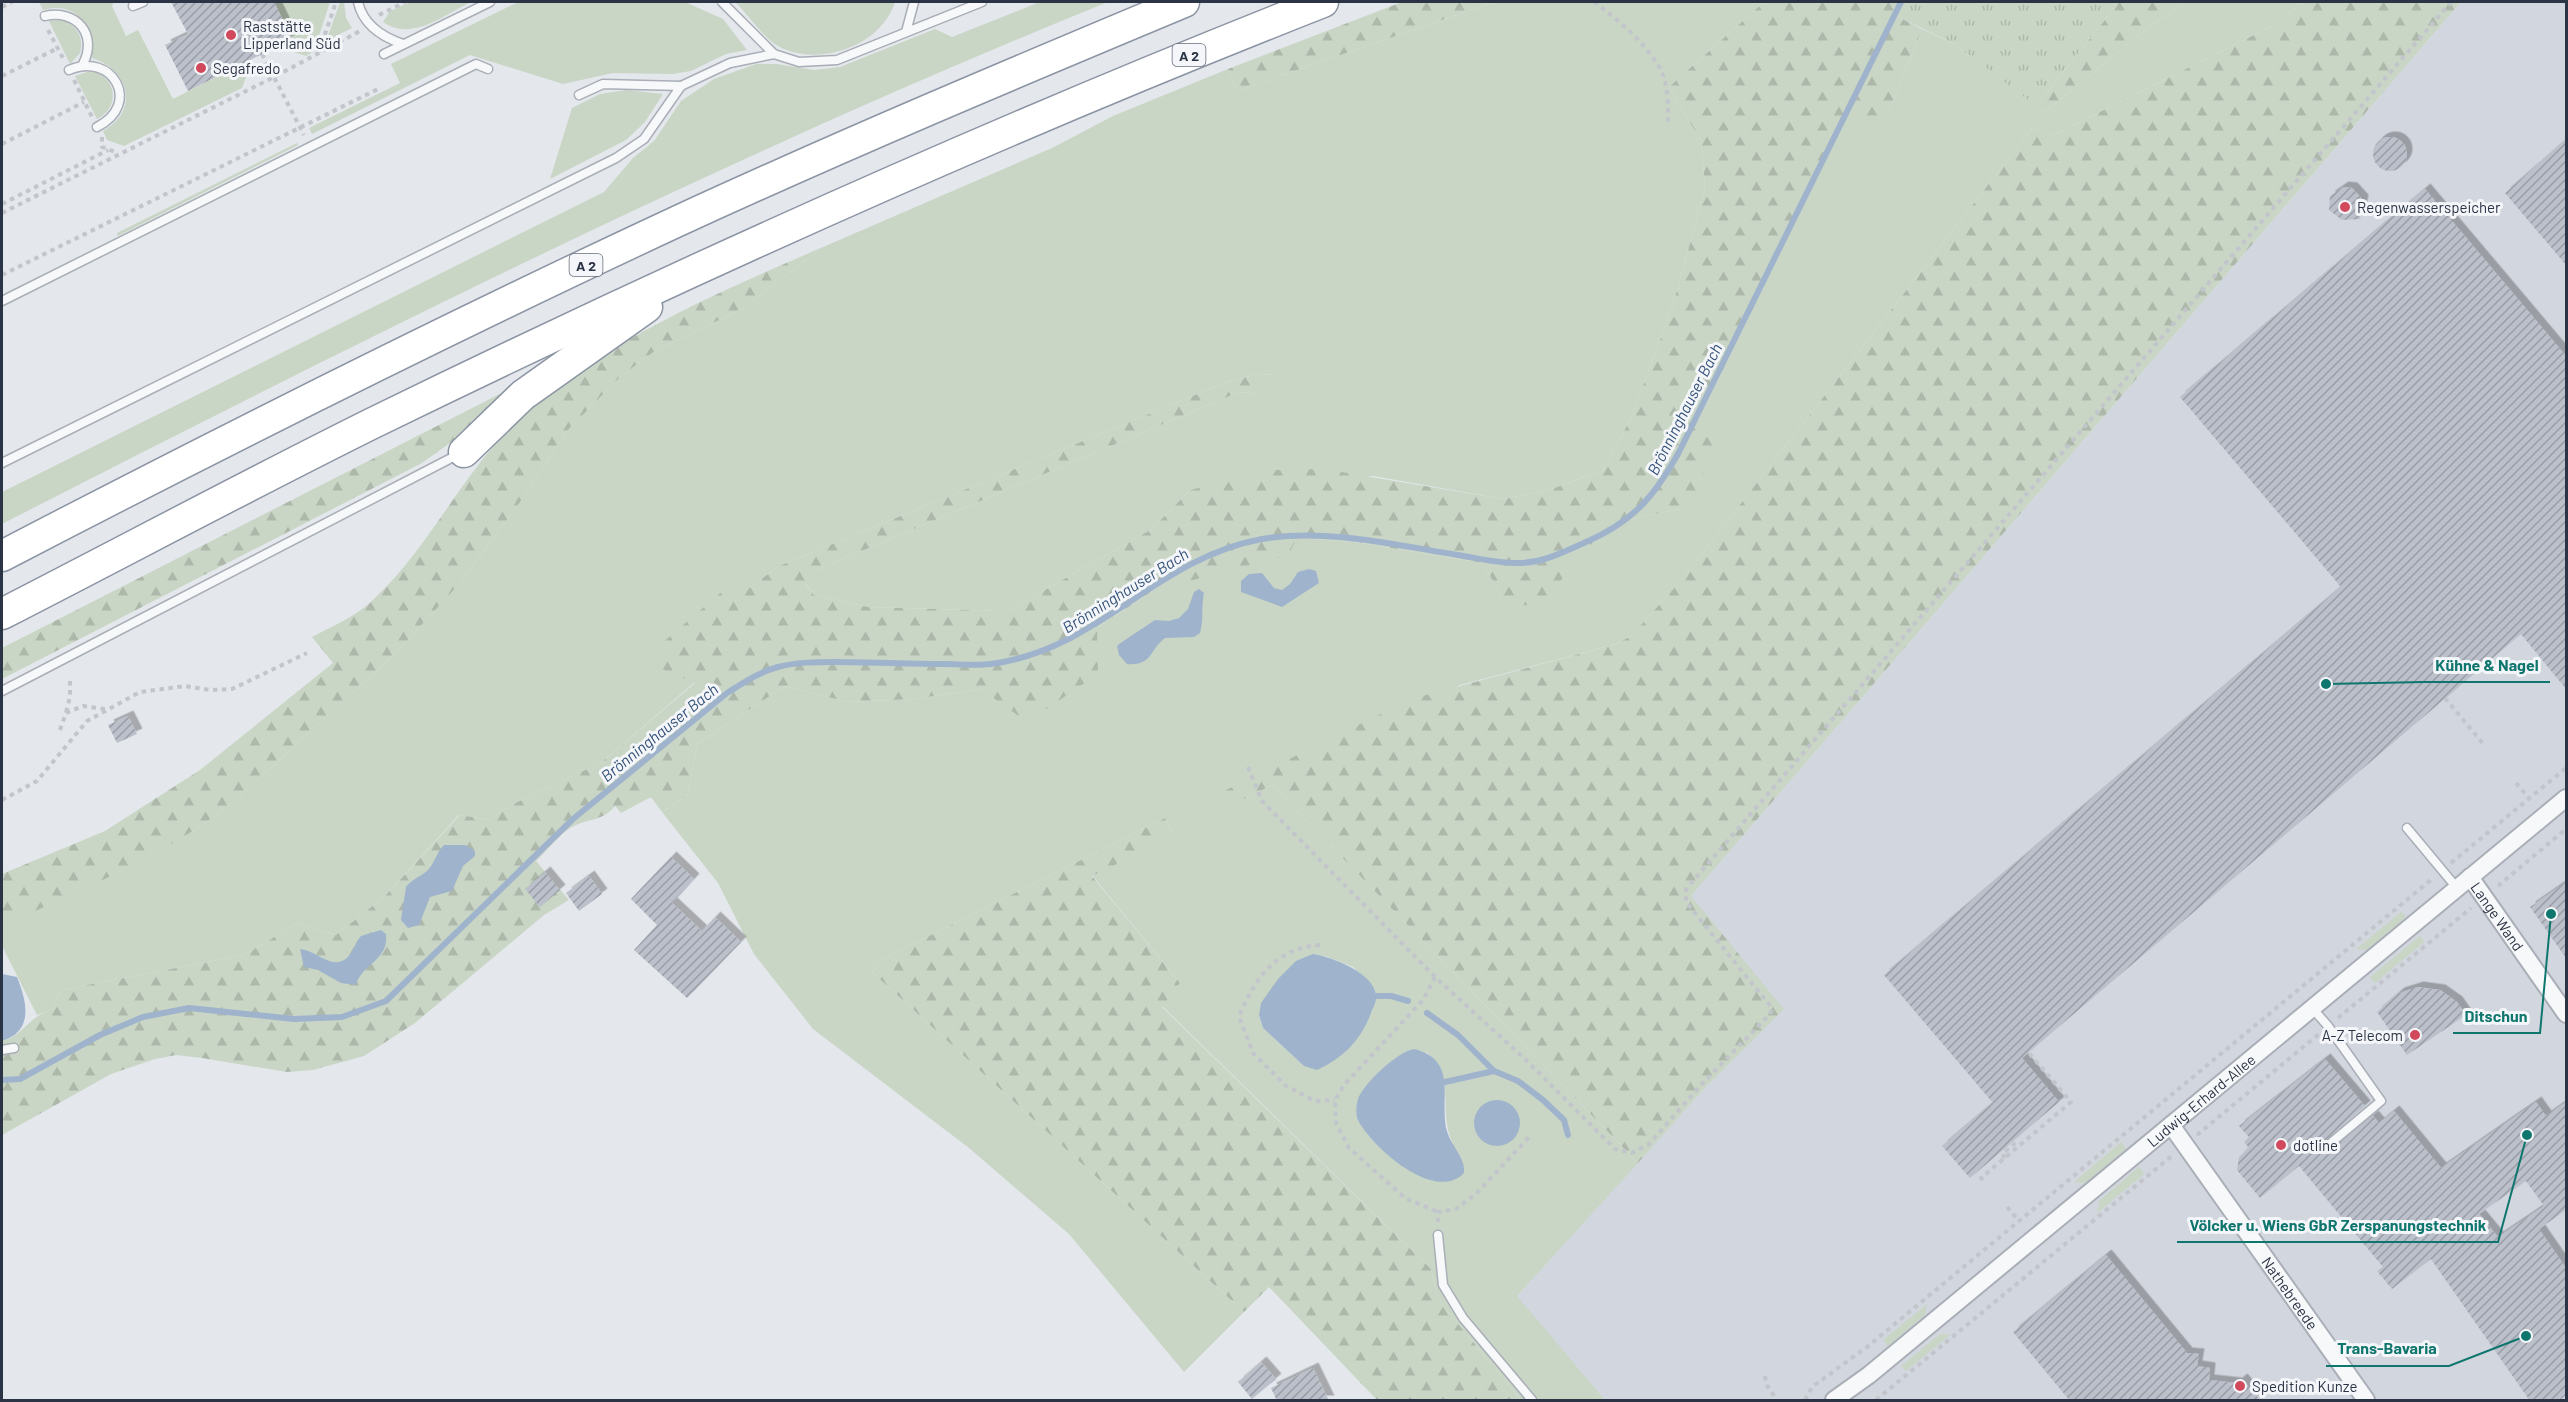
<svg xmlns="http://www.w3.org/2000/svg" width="2568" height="1402" font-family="Barlow,sans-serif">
<defs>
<pattern id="forest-firs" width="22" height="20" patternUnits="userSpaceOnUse" patternTransform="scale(1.5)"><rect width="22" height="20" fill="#c9d6c5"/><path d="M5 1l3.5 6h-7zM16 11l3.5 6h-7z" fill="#adb8ab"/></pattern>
<pattern id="park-tufts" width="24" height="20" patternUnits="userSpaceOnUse" patternTransform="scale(1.5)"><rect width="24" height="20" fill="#c9d6c5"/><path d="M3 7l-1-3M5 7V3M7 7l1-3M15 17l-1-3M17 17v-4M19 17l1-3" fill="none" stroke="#adb8ab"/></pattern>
<pattern id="building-hatch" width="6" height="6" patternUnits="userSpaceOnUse" patternTransform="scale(1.5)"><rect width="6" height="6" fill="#bbc0ca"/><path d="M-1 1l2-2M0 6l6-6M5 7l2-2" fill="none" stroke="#989da6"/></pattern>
<filter id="shadow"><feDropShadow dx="5.5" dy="-5.5" stdDeviation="0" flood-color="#0004"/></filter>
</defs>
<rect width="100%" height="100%" fill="#e4e7ec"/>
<polygon fill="#d2d6de" points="2461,2 2566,2 2566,1400 1605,1400 1516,1297 1704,1089 1783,1009 1690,897"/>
<g fill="#c9d6c5" fill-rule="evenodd">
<path d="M 39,2 L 114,2 L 112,6 L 126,36 L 138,30 L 173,99 L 248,61 L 250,66 L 242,88 L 124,146 L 107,140 L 103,131 C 140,111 130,70 92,58 C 95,28 77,0 43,10 Z"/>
<polygon points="274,2 330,2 314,51 306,56 288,50 288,42 292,39"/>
<polygon points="340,2 344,2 346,18 352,28 330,39 328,36"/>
<path d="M 410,2 L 471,2 C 444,15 412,42 383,22 L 390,11 Z"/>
<polygon points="518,2 685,2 723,19 747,50 726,54 691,71 672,74 613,73 563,84 470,55 312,134 309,128 400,83 391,64"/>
<path d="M 735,2 L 895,2 C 882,44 824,66 784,49 C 764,41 750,16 735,2 Z"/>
<path d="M 1040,2 L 1108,2 C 730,155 365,338 2,524 L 2,492 L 604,192 L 633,158 L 654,141 L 681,101 L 714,79 L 756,64 L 777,64 L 814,70 L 840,67 L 935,29 L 952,37 Z"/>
<path d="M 1494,2 L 1764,2 L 1669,87 L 1701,141 L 1705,189 L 1672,308 L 1631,418 L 1603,470 L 1546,491 L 1503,499 L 1373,476 L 1190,490 L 1152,529 L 1008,611 L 868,607 L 814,595 L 805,583 L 819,569 L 1239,392 L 1259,394 L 1275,375 L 1259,374 L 1229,381 L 779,566 L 745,591 L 695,682 L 602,762 L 509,806 L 490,820 L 459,815 L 384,897 L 336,935 L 298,923 L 244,955 L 61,990 L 52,1009 L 37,1015 L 2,946 L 2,925 C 80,890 162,857 230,805 L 395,654 L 460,583 L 526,494 L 566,432 L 620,377 L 655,351 L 744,308 L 823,247 L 1052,148 L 1113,116 L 1228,69 L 1237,91 Z"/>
<path d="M 2187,2 L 2303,2 L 2274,25 L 2054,135 L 2033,127 L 1683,578 L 1631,636 L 1616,644 L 1460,685 L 1224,809 L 1272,785 L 1638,1163 L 1517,1296 L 1605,1400 L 1521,1400 L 1444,1307 L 1436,1292 L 1431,1269 L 1162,1006 L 1180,983 L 1092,875 L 1175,836 L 1165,818 L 879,961 L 872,972 L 1244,1312 L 1184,1372 L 1069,1234 L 969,1148 L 813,1029 L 754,954 L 718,883 L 662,812 L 688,795 L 697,744 L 785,686 L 847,702 L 914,699 L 981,689 L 1097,628 L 1175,576 L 1297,538 L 1354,542 L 1483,563 L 1501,596 L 1558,558 L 1592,544 L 1632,519 L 1684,508 L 1699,419 L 1847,117 L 1887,117 L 1922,29 L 1956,45 L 2045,112 L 2154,23 ZM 1325,956 L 1353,967 L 1372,985 L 1304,1066 L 1263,1028 L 1259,1015 ZM 1427,1052 C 1458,1086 1437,1107 1453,1144 L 1394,1159 L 1373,1140 L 1357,1118 Z"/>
<path d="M 62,20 C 77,26 84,37 80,53 L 70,64 L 49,21 Z"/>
<path d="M 90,71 C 117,76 121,107 97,119 L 75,76 Z"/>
<polygon points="627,90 663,94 645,122 626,140 550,179 572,108 600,94"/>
<polygon points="297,143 298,145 118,236 117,233"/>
<polygon points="2401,912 2406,917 2367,950 2356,949"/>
<polygon points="2420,936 2424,942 2375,983 2370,977"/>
<polygon points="2121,1142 2126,1149 2085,1183 2074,1182"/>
<polygon points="2139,1167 2144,1174 2097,1213 2099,1201"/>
<polygon points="1927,1304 1925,1315 1888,1346 1883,1340"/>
<polygon points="1940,1334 1951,1334 1906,1371 1901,1366"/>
</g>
<g fill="url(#forest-firs)">
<polygon points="1402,2 1494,2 1237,91 1228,69"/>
<path d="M 1764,2 L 1904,2 L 1897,16 L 1922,29 L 1887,117 L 1847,117 L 1719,378 L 1699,419 L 1717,434 L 1698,488 L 1684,508 L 1632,519 L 1592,544 L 1559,558 L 1567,571 L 1548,601 L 1520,606 L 1501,596 L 1483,563 L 1354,542 L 1297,538 L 1288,555 L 1189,581 L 1175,576 L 1097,628 L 1098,674 L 1027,722 L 981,689 L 914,699 L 847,702 L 785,686 L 697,744 L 688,795 L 662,812 L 651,797 L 621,813 L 615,806 C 602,822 588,818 572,827 C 559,834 547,851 536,861 L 569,900 L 544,915 L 415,1023 L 364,1056 L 313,1070 L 287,1072 L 202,1058 L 176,1055 L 155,1059 L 111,1074 L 2,1135 L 2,1041 C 23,1036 28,1017 52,1009 L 61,990 L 244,955 L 298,923 L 336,935 L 384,897 L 460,815 L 490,820 L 509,806 L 602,762 L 695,683 L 662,669 L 660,645 L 726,588 L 745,591 L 779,566 L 1229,381 L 1259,374 L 1276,375 L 1259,394 L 1239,392 L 819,569 L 805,584 L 814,595 L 868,607 L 1008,611 L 1152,529 L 1190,490 L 1276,470 L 1323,469 L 1503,499 L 1546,491 L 1603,470 L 1631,418 L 1672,308 L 1705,189 L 1701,141 L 1669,87 Z"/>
<polygon points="2119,2 2187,2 2154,23 2045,112 2036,106"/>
<polygon points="2303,2 2461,2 1691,896 1784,1009 1704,1089 1638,1163 1272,785 1224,809 1212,797 1411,699 1616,644 1631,636 1683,578 2033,127 2054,135 2274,25"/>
<path d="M 823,247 L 744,308 L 655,351 L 620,377 L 566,432 L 526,494 L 460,583 L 395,654 L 230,805 C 162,857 79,891 2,926 L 2,874 L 105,831 L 200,770 L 333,663 L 312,637 C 335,625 359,615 377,596 C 427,548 458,483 506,432 C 586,348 717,293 823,247 Z"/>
<polygon points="523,382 486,417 422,463 2,679 2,648"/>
<polygon points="1165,818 1175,836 1092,876 1180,983 1162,1007 1431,1269 1436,1292 1444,1307 1521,1400 1377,1400 1269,1287 1244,1312 872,972 879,961"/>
</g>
<polygon fill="url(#park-tufts)" points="1904,2 2119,2 2036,106 1956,45 1897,16"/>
<g fill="#9fb4cc">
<polygon points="1309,569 1316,571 1319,583 1282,607 1241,592 1241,581 1249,574 1262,573 1274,588 1282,590 1290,584 1298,572"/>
<path d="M 1199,589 L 1204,593 C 1201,607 1204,620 1200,633 L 1194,637 L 1165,638 C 1148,651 1153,666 1127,664 L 1119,655 L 1117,646 L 1119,644 L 1155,620 L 1169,621 L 1179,618 L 1188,609 L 1194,592 Z"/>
<path d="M 444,845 L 465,845 L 475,851 L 475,856 L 463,866 L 452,891 L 430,897 L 419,925 L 408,928 L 401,920 L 406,887 C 412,879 420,877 427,871 C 435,863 436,853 444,845 Z"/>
<path d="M 381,930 L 386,934 C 389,961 362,963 356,985 L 341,983 L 318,970 L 304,967 L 300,949 C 317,950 332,972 348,957 C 354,951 355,942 361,936 Z"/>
<path d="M 1313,954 C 1332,957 1375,973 1376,996 C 1377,1000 1374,1006 1372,1010 C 1363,1038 1344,1058 1317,1070 L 1304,1066 L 1263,1028 L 1259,1015 L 1261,1003 L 1278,979 L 1296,961 Z"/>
<path d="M 2,974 L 17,977 C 27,1002 34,1031 2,1041 Z"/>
<path d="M 1414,1049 C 1459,1060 1439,1099 1447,1131 C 1451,1146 1466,1158 1464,1173 C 1435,1204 1370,1146 1357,1118 C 1356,1112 1356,1105 1358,1099 C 1364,1083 1397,1052 1414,1049 Z"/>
<circle cx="1497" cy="1123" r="23"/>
</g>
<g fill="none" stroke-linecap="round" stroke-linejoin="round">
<g stroke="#9fb4cc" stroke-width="6">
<polyline points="1377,996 1391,996 1408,1001"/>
<polyline points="1427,1013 1458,1035 1494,1071 1518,1081 1543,1100 1564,1120 1568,1135"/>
<path d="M 2,1080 L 20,1079 L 100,1035 L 143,1017 L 189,1008 L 294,1019 L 342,1017 L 386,1001 L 573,819 L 727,693 C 743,683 759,672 778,667 C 796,662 816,662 835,662 C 871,662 907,664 944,664 C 959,664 976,666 991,664 C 1099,650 1156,558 1262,539 C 1326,528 1395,545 1458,555 C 1477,558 1496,563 1515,563 C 1540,564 1562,553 1584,543 C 1633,522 1654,497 1679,452 L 1901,2"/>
<polyline points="1445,1082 1494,1071"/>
</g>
</g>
<g fill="url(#building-hatch)" fill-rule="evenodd" filter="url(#shadow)">
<polygon points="171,2 274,2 292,39 188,91 165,45 188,34"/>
<circle cx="2390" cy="154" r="17"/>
<polygon points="2566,140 2566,265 2505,193"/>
<polygon points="2343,187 2352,188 2363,200 2360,219 2342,220 2329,210 2330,196"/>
<polygon points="2425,189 2566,356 2566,689 2521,634 2022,1058 2059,1102 1970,1178 1942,1146 1993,1103 1884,975 2341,587 2180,397"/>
<polygon points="128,716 137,734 117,743 108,725"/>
<polygon points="671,857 694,879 672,903 702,931 715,917 741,942 687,998 634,950 657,925 631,899"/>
<polygon points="545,872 560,890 540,907 525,889"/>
<polygon points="589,876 602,894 579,911 566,893"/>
<polygon points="2566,882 2566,958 2530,907"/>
<polygon points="2418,987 2440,990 2457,1002 2466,1015 2407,1055 2377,1012 2399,993"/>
<path d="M 2325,1059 L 2365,1106 L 2328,1138 L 2326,1144 L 2330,1148 L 2336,1147 L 2373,1116 L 2379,1123 L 2394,1111 L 2441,1168 L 2536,1102 L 2546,1116 L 2566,1102 L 2566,1210 L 2539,1229 L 2566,1268 L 2566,1395 L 2559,1401 L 2530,1401 L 2431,1259 L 2392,1289 L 2377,1271 L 2383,1267 L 2299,1166 L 2260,1198 L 2237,1170 L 2239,1157 L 2249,1148 L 2244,1142 L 2249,1137 L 2239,1126 ZM 2526,1181 L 2544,1206 L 2498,1237 L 2479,1214 Z"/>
<polygon points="2106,1255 2187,1353 2199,1354 2197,1366 2210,1368 2209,1380 2237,1383 2242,1379 2261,1401 2070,1401 2013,1332"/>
<polygon points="1261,1362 1276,1379 1252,1399 1238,1382"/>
<polygon points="1313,1368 1329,1401 1277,1401 1271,1388"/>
</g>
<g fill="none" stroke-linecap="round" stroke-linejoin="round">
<defs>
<g id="lane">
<path d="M 358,2 C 363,24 382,37 403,44"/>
<polyline points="722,2 774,54"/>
<polyline points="133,6 143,2"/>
<path d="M 45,16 C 77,9 98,35 83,64"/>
<polyline points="906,32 914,2"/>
<polyline points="384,54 490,2"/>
<path d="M 69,70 C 112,51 143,104 97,127"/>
<polyline points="579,95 603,84 681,86"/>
<polyline points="2,301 476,64 488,69"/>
<polyline points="2,463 616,158 644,139 681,86 730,63 774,54 799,62 837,60 982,2"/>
<polyline points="2,691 459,454"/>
<polyline points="2407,828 2457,888"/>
<polyline points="2312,1008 2328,1026 2381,1101 2332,1142"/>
<polyline points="2,1050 14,1048"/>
<polyline points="1438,1235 1443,1285 1463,1318 1532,1400"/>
</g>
<g id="street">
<path id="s1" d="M 2470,877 L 2566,1014"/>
<path id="s2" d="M 2171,1125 L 2366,1400"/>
<path id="s3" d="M 1834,1400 L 1869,1375 L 2566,798"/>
</g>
<g id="highway">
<polyline points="464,452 523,395 647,307"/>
<path d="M 2,556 C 225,440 450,327 678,221 C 845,144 1014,73 1184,2"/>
<path d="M 2,614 C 125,551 248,485 373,423 C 684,271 1000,129 1323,2"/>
</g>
</defs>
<use href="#lane" stroke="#a9aeb7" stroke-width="11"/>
<use href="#street" stroke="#a9aeb7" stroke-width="20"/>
<use href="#highway" stroke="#8b94a3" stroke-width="33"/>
<g stroke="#c2c5cb" stroke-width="4" stroke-dasharray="4.5 4.5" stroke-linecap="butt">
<path d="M 1594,2 C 1615,17 1644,42 1658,65 C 1669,82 1668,105 1668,124"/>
<polyline points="2,7 12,2"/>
<polyline points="379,15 405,2"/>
<polyline points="48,30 64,60"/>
<polyline points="319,52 336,2"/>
<polyline points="262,54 304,135"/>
<polyline points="2,76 58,48"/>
<polyline points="74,80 92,117"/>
<polyline points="102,137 102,147 118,153"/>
<polyline points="2,144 84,102"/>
<polyline points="2,204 108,150"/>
<polyline points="2,213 274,77 360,31"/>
<polyline points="2,275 378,89"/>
<polyline points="2445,698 2485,746"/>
<polyline points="66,712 70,697 70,680"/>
<polyline points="60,730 66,713 83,706 105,709"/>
<polyline points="1248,767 1262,801 1435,977 1526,1060 1615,1149 1632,1153 1649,1144 1701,1085 1770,1014 1772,1008 1686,902 1686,889 2451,2"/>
<polyline points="2516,783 2529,798"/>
<polyline points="2,800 37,781 87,721 140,692 185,686 210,690 232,689 307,653"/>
<polyline points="2451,863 2566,768"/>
<polyline points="2498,886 2566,829"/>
<path d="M 1320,945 C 1276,948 1254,979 1239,1017 L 1253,1053 L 1285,1085 L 1314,1101 L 1335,1100"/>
<polyline points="1435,977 1423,1000 1344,1085 1335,1100 1336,1123 1349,1148 1405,1198 1438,1212"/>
<polyline points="2338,1018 2471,908"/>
<polyline points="2197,1135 2319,1034"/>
<polyline points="2005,1158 2002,1154 2014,1144 2012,1142"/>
<polyline points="1983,1180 1981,1178 2071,1102 2029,1053"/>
<polyline points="2007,1207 2019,1221"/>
<polyline points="1438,1222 1438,1212 1456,1209 1476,1194 1530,1136"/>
<polyline points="1765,1376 1766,1384 1777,1400"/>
<polyline points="1805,1400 1812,1387 1867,1347 2432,879"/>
<polyline points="1876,1400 2173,1155"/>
</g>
<use href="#lane" stroke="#f7f8fa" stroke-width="8"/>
<use href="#street" stroke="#f7f8fa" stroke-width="16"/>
<use href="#highway" stroke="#fff" stroke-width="30"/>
</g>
<g fill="#d1495b" stroke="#f4f6f9" stroke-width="2">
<circle cx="231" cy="35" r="6"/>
<circle cx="201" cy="68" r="6"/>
<circle cx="2345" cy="207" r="6"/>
<circle cx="2415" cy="1035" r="6"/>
<circle cx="2281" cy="1145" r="6"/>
<circle cx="2240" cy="1386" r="6"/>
</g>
<g text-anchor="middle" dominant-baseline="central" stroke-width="6" stroke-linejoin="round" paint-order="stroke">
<g fill="#f4f6f9" stroke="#676e7b" stroke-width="1.5">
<rect x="1172.5" y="44" width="33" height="22" rx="4.5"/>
<rect x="569.5" y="254" width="33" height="22" rx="4.5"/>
</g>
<g font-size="14" font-weight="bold" fill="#2b3445">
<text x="1189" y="55">A 2</text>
<text x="586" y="265">A 2</text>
</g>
<g font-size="15" fill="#2b3445" stroke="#f4f6f9" text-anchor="start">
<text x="243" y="26">Raststätte<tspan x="243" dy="17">Lipperland Süd</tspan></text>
<text x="213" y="68">Segafredo</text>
<text x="2357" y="207">Regenwasserspeicher</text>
<text x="2403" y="1035" text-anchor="end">A-Z Telecom</text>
<text x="2293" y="1145">dotline</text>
<text x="2252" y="1386">Spedition Kunze</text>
</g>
<g font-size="15" fill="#2b3445" stroke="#f4f6f9">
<text stroke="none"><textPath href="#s1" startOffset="48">Lange Wand</textPath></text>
<text stroke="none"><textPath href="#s3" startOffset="474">Ludwig-Erhard-Allee</textPath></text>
<text stroke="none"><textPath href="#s2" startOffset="206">Nathebreede</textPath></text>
</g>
<g font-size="16" font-style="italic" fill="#34527a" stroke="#f4f6f9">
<text transform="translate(1684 409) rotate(-63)">Brönninghauser Bach</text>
<text transform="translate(1125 590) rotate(-32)">Brönninghauser Bach</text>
<text transform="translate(659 732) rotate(-39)">Brönninghauser Bach</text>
</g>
</g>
<path fill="none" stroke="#0f766e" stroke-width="2" d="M2326 684L2423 682H2550M2551 914L2540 1033H2453M2527 1135L2498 1242H2177M2526 1336L2449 1366H2326"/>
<g fill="#0f766e" stroke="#f4f6f9" stroke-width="2">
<circle cx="2326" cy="684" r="6"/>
<circle cx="2551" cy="914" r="6"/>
<circle cx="2527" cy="1135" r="6"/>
<circle cx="2526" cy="1336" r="6"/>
</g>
<g font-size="16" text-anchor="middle" font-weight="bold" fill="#0f766e" stroke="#f4f6f9" stroke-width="6" stroke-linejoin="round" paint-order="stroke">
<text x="2487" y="671">Kühne &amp; Nagel</text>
<text x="2496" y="1022">Ditschun</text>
<text x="2338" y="1231">Völcker u. Wiens GbR Zerspanungstechnik</text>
<text x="2387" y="1354">Trans-Bavaria</text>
</g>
<rect width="2568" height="1402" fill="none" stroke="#2b3445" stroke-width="6"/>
</svg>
